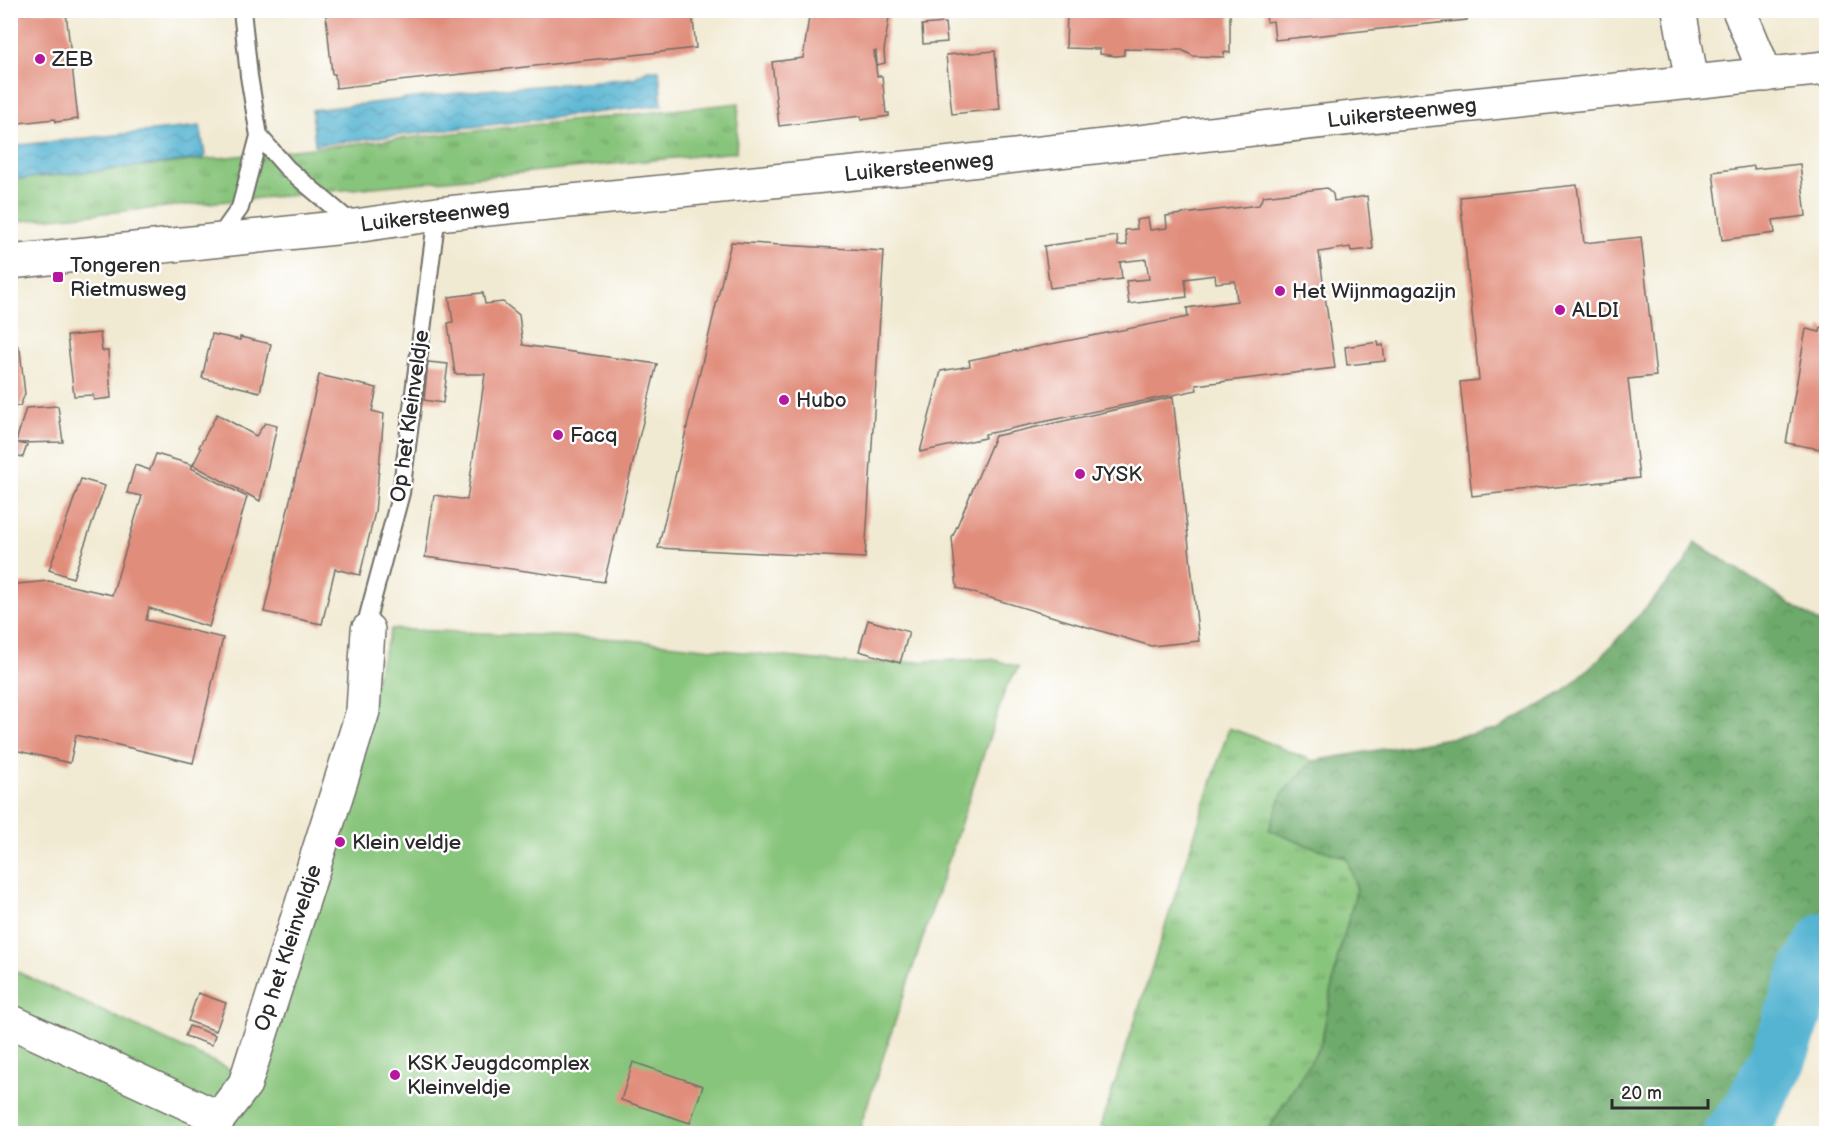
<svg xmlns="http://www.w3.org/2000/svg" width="1837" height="1144" font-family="'Balsamiq Sans',sans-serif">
<defs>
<pattern id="grass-tufts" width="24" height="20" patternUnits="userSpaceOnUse" patternTransform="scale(1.5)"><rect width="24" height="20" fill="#88c57c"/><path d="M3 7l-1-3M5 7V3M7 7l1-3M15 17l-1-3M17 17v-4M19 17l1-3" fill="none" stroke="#6fa066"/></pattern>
<pattern id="forest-crowns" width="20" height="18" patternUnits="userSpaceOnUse" patternTransform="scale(1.5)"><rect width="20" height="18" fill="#6eaa6c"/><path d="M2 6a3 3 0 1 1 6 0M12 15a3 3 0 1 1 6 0" fill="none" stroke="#5b8b59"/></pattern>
<pattern id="water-waves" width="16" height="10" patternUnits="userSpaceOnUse" patternTransform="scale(1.5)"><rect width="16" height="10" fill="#54b4d2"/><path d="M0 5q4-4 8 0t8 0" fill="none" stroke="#4693ab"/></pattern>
</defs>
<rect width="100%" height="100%" fill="#fff"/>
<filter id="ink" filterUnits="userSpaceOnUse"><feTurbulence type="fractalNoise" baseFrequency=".0167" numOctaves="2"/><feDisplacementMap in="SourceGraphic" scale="12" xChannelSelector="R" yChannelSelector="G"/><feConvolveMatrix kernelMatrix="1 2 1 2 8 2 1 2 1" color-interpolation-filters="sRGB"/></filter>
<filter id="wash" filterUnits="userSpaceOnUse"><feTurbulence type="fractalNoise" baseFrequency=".008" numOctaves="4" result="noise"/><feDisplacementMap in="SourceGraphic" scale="24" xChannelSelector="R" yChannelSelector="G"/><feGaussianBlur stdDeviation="1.35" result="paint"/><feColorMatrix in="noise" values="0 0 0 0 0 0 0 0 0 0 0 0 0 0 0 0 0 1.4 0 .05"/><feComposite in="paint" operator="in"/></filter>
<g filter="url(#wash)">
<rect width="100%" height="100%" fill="#f1ead3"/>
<g fill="url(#grass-tufts)" stroke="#5a7854" stroke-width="1.5">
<polygon points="739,103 736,152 11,222 11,180"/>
<polygon points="1229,728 1247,734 1313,761 1282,794 1298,842 1347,858 1357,890 1338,956 1321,1045 1266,1133 1118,1134 1101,1126"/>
</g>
<polygon fill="url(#forest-crowns)" stroke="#4c6a4c" stroke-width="1.5" points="1695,542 1826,627 1826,943 1712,1133 1266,1133 1321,1045 1338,956 1357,890 1347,858 1298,842 1269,830 1282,794 1313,761 1496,730 1562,693 1603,655 1685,564"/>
<polygon fill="#88c57c" stroke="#5a7854" stroke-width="1.5" points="391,629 620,639 853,664 991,659 1019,667 1006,687 858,1133 11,1134 11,969 253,1080"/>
<g fill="url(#water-waves)" stroke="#40707e" stroke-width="1.5">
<polygon points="648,70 659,70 662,105 315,145 312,110 484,90 634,78"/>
<polygon points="200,126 205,155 202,159 11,180 11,146"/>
</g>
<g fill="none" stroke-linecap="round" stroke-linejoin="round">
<polyline stroke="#54b4d2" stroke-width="58" points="1732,1134 1752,1109 1778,1058 1809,971 1826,941"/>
</g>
<g id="blocks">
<g fill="#e18d7b">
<polygon points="10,10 66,12 78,119 56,122 55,119 10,124"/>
<polygon points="328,10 692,10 696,48 336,88 335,74 332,74 326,15 328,15"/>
<polygon points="810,10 821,12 822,10 890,10 884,51 885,63 877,65 876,51 874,51 877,76 882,76 886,113 889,113 889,116 861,120 861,116 779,126 772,62 803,58"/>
<polygon points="1067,10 1230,10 1230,53 1224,52 1224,57 1193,56 1182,50 1124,49 1124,55 1116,56 1100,54 1100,49 1066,48"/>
<polygon points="1265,10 1466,10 1467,20 1275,40 1273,21 1267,22"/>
<polygon points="945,23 947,42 923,44 922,25"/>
<polygon points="995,51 1000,109 952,114 946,55"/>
<polygon points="1800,164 1806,216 1773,220 1775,233 1722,240 1713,172 1754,166 1754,169"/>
<polygon points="1577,185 1584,243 1641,237 1656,376 1628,379 1639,478 1472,496 1460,382 1479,380 1460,197"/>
<polygon points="1327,188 1333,194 1334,201 1367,196 1373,249 1351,251 1350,247 1319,252 1335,368 1196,385 1197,390 985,434 985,438 920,452 941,371 970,366 969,360 1188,317 1187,308 1237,301 1235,281 1216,283 1215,275 1185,279 1187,297 1129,304 1126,281 1149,279 1146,259 1120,262 1122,279 1050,288 1044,246 1117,236 1118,246 1127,245 1125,230 1137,229 1136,220 1148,218 1150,230 1167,228 1166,216 1259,205 1263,196"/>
<polygon points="731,242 884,251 865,558 658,548"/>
<polygon points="481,293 483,293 485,304 503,302 519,315 523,345 657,364 604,582 425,557 434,495 467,500 485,374 455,374 448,323 453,322 449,297"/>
<polygon points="1821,327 1826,328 1826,450 1786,443 1806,329 1820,332"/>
<polygon points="100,333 102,351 108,351 111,398 94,400 93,395 74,396 67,336"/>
<polygon points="212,334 240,340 240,337 271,344 260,392 202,378"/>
<polygon points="10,342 17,345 20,350 25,394 20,406 10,407"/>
<polygon points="1378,342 1379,346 1383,345 1385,361 1347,365 1345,347"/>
<polygon points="428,362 448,364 443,403 424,400"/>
<polygon points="319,375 377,388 372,411 384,414 375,512 360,575 335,569 322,624 264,612"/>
<polygon points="1173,397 1199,641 1151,646 957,588 952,538 995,436"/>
<polygon points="58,406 63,442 18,443 27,445 23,457 12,455 26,408"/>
<polygon points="217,414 256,436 265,423 277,426 260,501 193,465 201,449 199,447"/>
<polygon points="156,454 193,465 191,468 247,497 209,627 149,608 146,620 223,638 193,763 76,735 70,763 10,749 10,610 17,584 49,581 112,595 142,496 127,493 135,465 150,470"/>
<polygon points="81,479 105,486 73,578 49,570"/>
<polygon points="868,620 909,632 900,663 859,651"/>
<polygon points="198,993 226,1003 216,1031 188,1021"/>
<polygon points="189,1026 215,1035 212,1045 185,1036"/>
<polygon points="633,1062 703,1086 690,1123 621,1100"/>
</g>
</g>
</g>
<g filter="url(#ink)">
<use href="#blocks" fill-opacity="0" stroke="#706e66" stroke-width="1.5"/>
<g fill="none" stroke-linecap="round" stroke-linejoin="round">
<defs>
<g id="service">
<polyline points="259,136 287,168 354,225"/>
<polyline points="218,239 240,208 259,136 249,76 242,10"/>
<polyline points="368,616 401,493 437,214"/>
</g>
<polyline id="minor" points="10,1021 219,1118 245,1084 363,711 368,630"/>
<g id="tertiary">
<polyline points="1679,10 1692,82"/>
<polyline points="1739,10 1766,75"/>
</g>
<polyline id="primary" points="10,262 355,226 437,214 926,166 1414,111 1826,68"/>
</defs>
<use href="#service" stroke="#706e66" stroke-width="20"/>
<use href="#minor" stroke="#706e66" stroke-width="36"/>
<use href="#tertiary" stroke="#706e66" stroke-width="36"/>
<use href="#primary" stroke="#706e66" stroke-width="36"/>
<use href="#service" stroke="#fff" stroke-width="16"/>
<use href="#minor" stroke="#fff" stroke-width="33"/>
<use href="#tertiary" stroke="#fff" stroke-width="33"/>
<use href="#primary" stroke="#fff" stroke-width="33"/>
</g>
</g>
<g fill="#b5179e" stroke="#fff" stroke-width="2">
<circle cx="40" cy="59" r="6"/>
<rect x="52" y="271" width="12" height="12" rx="3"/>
<circle cx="1280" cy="291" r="6"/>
<circle cx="1560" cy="310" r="6"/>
<circle cx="784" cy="400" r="6"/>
<circle cx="558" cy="435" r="6"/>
<circle cx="1080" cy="474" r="6"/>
<circle cx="340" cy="842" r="6"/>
<circle cx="395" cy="1075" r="6"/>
</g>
<g text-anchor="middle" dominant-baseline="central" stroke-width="5" stroke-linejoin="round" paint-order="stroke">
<g font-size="21" fill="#2b2b2b" stroke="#fff" text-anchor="start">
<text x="52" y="59">ZEB</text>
<text x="70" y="265">Tongeren<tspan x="70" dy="24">Rietmusweg</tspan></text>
<text x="1292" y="291">Het Wijnmagazijn</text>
<text x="1572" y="310">ALDI</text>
<text x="796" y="400">Hubo</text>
<text x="570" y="435">Facq</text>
<text x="1092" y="474">JYSK</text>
<text x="352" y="842">Klein veldje</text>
<text x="407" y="1063">KSK Jeugdcomplex<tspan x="407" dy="24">Kleinveldje</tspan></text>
</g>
<g font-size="21" fill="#2b2b2b" stroke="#fff">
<text transform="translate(1402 113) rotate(-6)">Luikersteenweg</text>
<text transform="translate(919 167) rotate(-6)">Luikersteenweg</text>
<text transform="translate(435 216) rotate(-7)">Luikersteenweg</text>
<text transform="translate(410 416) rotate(-82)">Op het Kleinveldje</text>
<text transform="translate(288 948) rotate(-72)">Op het Kleinveldje</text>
</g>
</g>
<rect width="1837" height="1144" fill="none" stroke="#fff" stroke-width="36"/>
<path d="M1612 1099v9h96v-9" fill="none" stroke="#2b2b2b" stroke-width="3"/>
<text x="1621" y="1099" font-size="18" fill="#2b2b2b" stroke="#ffffff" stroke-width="4.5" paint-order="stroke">20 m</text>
</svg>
